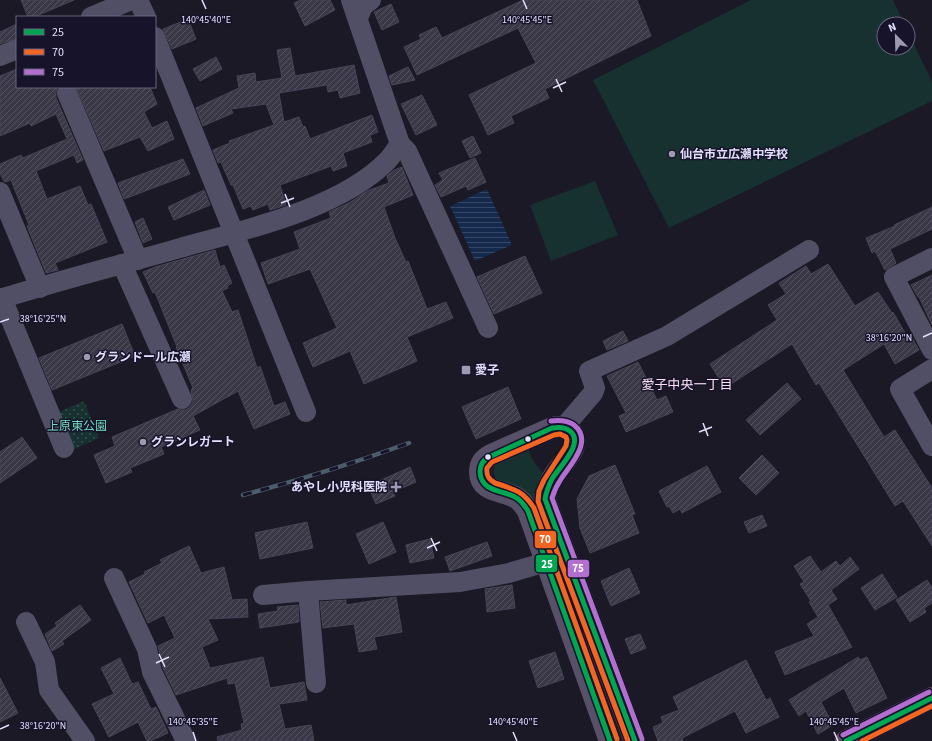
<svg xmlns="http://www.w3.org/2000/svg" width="932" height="741" font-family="'Source Sans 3','Noto Sans JP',sans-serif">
<defs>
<pattern id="park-dots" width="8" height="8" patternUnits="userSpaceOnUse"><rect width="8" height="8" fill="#173131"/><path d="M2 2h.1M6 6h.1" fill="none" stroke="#394f50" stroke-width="1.8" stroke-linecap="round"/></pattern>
<pattern id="water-rules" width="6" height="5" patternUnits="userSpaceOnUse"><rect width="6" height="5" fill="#14294b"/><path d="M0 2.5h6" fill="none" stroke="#364866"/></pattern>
<pattern id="building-hatch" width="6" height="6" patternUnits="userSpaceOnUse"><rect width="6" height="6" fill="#3a3846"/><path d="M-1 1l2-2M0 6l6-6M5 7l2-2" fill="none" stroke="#565462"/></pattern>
</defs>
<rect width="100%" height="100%" fill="#1a1925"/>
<g fill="#173131">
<polygon points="751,0 893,0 904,24 884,24 884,48 908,48 908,32 932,82 932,101 669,228 593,80"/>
<polygon points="595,181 618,235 551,261 530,205"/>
<polygon points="528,450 534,462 544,474 536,488 536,497 534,500 524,490 496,479 493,472 495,465"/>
</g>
<polygon fill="url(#park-dots)" points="84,401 99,438 70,451 54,414"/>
<polygon fill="url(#water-rules)" points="487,189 512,245 475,261 450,206"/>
<g fill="url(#building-hatch)" stroke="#474457">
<polygon points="21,0 74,0 34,17 28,17"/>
<polygon points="301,0 330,0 335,10 305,26 294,3"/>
<polygon points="523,0 637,0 651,36 545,89 549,98 511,116 514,123 488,135 469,95 536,63 518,28 417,75 404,47 421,39 419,35 436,27 442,38"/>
<polygon points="391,4 399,22 382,30 374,12"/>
<polygon points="188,19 196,39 172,49 163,29"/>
<polygon points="17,24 17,38 0,44 0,32"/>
<polygon points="290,48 295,76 354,65 360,93 340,98 338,90 328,92 327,85 279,93 284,122 299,117 303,127 305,126 310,139 372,115 378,132 370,135 372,142 343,153 347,166 333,171 331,166 280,185 286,205 270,210 268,204 253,210 251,206 243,209 233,185 231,185 221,162 218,163 213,150 230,143 229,141 274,125 266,104 231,109 233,113 203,126 196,108 239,88 237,76 255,73 256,82 282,78 277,50"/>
<polygon points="216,57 222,69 200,81 193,69"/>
<polygon points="408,67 415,80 392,85 389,76"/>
<polygon points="17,69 17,87 57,87 56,92 56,98 83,160 77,163 74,155 36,171 47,199 80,186 88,205 91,204 107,242 55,263 58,270 46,273 27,226 29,225 11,180 6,182 4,181 0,173 0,164 21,155 23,158 67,139 56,114 31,126 30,123 0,136 0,76"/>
<polygon points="76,87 150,87 157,104 144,112 152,128 167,121 174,139 148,151 140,137 104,151"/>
<polygon points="422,95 437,125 416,135 401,104"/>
<polygon points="473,136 481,153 470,158 462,141"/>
<polygon points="475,158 486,182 468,190 466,186 441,197 435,185 443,180 439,173"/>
<polygon points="183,159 190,174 124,199 118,183"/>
<polygon points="402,167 413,195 384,207 395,238 406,262 408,261 427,309 446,302 453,318 407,337 417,361 364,384 350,351 313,367 303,343 337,328 310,269 268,284 261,263 300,249 294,232 331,218 329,212 349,203 367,191 389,183 387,176 394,170"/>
<polygon points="204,190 210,205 174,220 168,207"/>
<polygon points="932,207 932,229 890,249 896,263 885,270 875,251 872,253 866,238 895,226 894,225"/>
<polygon points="143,218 152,239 143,243 135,222"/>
<polygon points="215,250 220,267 224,265 232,283 227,286 228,288 222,291 232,312 238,310 257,368 260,366 274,406 285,402 290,414 254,429 238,391 193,416 200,430 161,447 164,454 130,468 132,472 106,483 94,455 115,446 112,437 178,409 181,410 186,410 191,406 193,401 191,390 193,388 176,347 177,347 155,292 153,293 143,272 155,267"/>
<polygon points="525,256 542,293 494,314 477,277"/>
<polygon points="828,264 855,306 878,292 892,313 893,312 908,338 911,336 919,350 895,364 884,344 843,370 884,437 895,430 932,488 932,546 903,501 895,506 819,383 816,385 792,344 725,388 710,364 777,320 768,305 786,294 779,283 806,266 811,274"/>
<polygon points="932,275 932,325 919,297 918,297 911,285"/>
<polygon points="122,324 135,356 52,390 39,358"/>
<polygon points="623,331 628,341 607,350 603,341"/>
<polygon points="638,362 657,400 666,396 673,412 626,432 619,416 626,413 607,376"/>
<polygon points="787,383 801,399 760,435 746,420"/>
<polygon points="508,387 521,419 476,439 462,407"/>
<polygon points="22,437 37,458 0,483 0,452"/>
<polygon points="762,455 779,473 756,495 739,478"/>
<polygon points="615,465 635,514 632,515 639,533 590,553 580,528 577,499 589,476"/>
<polygon points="707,466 721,492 682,513 680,509 673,513 669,506 667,507 659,491"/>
<polygon points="410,467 416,482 393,492 395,496 376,504 368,486"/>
<polygon points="762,515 767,526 749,533 744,522"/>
<polygon points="307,522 313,548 260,559 255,533"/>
<polygon points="383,522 396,552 369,564 356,534"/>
<polygon points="430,539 434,558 410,563 406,545"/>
<polygon points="487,542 492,556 450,571 445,557"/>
<polygon points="189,546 201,573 224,567 232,600 247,599 248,617 208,619 218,640 202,647 210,668 263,657 270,688 304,682 307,700 279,704 285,729 311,725 314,741 218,741 217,737 242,730 241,724 244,723 235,683 228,684 227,678 176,695 163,668 158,646 175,638 164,615 148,623 129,582 145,574 144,572 162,563 160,560"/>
<polygon points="810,556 821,572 836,561 840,566 850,557 859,569 831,590 837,599 828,605 852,647 785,675 775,652 814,636 807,624 818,617 809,602 811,601 800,584 804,582 794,566"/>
<polygon points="629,568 640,593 611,606 601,581"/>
<polygon points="882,574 897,597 875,610 861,588"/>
<polygon points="927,580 932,588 932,603 924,608 926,612 910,622 896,600"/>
<polygon points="512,585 515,608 487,612 485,589"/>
<polygon points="396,597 402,632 374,637 377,649 359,652 354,624 323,628 320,602 346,600 346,605"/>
<polygon points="80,605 91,620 62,641 64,644 52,651 45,634 57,626 55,623"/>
<polygon points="298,605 299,622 260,628 258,614 278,611 277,607"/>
<polygon points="640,634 646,648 631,654 625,639"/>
<polygon points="555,652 564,679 538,688 529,661"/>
<polygon points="858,657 860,660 867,657 887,698 856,713 844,688 821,702 833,725 818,734 806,711 799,716 789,700"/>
<polygon points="120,658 132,684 138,682 151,709 156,707 168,733 150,741 147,741 138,722 109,737 92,704 114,694 101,668"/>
<polygon points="746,660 766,700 770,698 779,717 746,733 735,711 682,738 683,741 658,741 653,727 663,723 661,717 679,710 673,697"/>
<polygon points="0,678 18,713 0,722"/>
</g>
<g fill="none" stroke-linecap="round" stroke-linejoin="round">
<g stroke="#504f66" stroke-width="20">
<polyline points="138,0 146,17"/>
<polyline points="91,17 131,0"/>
<polyline points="358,18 363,6 371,0"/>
<polyline points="155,37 306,412"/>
<polyline points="0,56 17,49"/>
<polyline points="67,93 138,260"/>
<polyline points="400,144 407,151 488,328"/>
<polyline points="0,192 40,288"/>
<polyline points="932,258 894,277 932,350"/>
<polyline points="122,264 182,399"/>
<polyline points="2,298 64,448"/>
<path d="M 0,299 C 60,280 120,265 180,248 C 244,230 340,209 387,161 C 392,156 396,149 400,144 L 351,0"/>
<polyline points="932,369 900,389 932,446"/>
<polyline points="564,427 593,393 595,388 589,371 667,336 809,250"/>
<polyline points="114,578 147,649 152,672 186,741"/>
<polyline points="308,591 316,683"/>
<polyline points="263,595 308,591 460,582 509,573 546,562"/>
<polyline points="26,622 45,662 49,690 85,741"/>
</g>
<path stroke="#585069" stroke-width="22" d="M 610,741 L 528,511 C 524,505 521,500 515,497 C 502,490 480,492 480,472 C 480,463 484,459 491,455 L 552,428 C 563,425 577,430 574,444 C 574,451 568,456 565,461 C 556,472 547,484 545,499 L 635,741"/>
<polyline stroke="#605066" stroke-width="22" points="846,741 932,698"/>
<defs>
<path id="rail" d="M 243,495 C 300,480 354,463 409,443"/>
</defs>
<use href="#rail" stroke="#4a5d6c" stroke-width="4.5"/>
<use href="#rail" stroke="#17132b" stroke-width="3" stroke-dasharray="9" stroke-linecap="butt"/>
<defs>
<g id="bus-1">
<path d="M 610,741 L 528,511 C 525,506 521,500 515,497 C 502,490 481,492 480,472 C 480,465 483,460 489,457 L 552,428 C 558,427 565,427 570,431 C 585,443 559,467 552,479 C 549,485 546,492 545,499 L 635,741"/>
<polyline points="846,741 932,698"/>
</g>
<g id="bus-2">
<path d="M 617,739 L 534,508 C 523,491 514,489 495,483 C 489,480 486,476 487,468 L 492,462 L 554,435 L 560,434 L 566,437 L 567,440 L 566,446 L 544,480 L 539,491 L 538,501 L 628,741"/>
<polyline points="862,741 932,706"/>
</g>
<g id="bus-3">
<path d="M 551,421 C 559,420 567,420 574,425 C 594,441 570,465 561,479 C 557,485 554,491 552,498 L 642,739"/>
<polyline points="843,735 929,692"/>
</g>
</defs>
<use href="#bus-1" stroke="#17132b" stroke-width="8"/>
<use href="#bus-2" stroke="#17132b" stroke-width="8"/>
<use href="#bus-3" stroke="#17132b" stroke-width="8"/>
<use href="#bus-1" stroke="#00a651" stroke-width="5"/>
<use href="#bus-2" stroke="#f26522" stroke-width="5"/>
<use href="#bus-3" stroke="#b36fd0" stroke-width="5"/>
</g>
<path fill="none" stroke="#e3e0fd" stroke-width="1.5" d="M 202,0 L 206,9M 523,0 L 527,9M 556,79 L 562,92M 553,88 L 566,82M 285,194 L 290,207M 281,203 L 294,198M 0,322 L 9,319M 923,337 L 932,333M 703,423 L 708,436M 699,432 L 712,427M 431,538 L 437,551M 427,548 L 440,542M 159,654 L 165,667M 156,663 L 169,657M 0,729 L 9,725M 193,732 L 196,741M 513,732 L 517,741M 834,732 L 838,741"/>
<g fill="#9d9ab1" stroke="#17132b" stroke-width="1.5">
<circle cx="672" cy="154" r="4"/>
<circle cx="87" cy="357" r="4"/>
<rect x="461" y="365" width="10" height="10" rx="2"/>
<circle cx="143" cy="442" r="4"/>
<path d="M394 481h4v4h4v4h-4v4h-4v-4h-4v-4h4z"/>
</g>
<g fill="#e3e0fd" stroke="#17132b" stroke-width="1.5">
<circle cx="528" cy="439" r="3.5"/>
<circle cx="488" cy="457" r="3.5"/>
</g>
<g text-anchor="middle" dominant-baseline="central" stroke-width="3" stroke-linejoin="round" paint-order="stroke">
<g font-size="12" font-weight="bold" fill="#e3e0fd" stroke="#17132b" text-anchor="start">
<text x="680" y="154">仙台市立広瀬中学校</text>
<text x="95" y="357">グランドール広瀬</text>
<text x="475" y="370">愛子</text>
<text x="151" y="442">グランレガート</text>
<text x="387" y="487" text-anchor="end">あやし小児科医院</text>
</g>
<g font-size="12" fill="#6fdabd" stroke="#17132b">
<text x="77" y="426">上原東公園</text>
</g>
<g font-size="13" fill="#fde1f3" stroke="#17132b">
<text x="687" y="385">愛子中央一丁目</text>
</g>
</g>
<g font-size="10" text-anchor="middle" fill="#e3e0fd" stroke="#17132b" stroke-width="3" stroke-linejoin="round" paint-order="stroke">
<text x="206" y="23">140°45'40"E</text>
<text x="527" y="23">140°45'45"E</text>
<text x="43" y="322">38°16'25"N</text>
<text x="889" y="341">38°16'20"N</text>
<text x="193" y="725">140°45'35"E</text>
<text x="513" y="725">140°45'40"E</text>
<text x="834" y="725">140°45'45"E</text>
<text x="43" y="729">38°16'20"N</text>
</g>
<g stroke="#17132b" stroke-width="1.5">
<rect x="534" y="530" width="23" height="19" rx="4" fill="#f26522"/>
<rect x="535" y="554" width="23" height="19" rx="4" fill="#00a651"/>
<rect x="567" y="559" width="23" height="19" rx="4" fill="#b36fd0"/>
</g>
<g font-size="11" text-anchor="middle" font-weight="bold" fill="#fff">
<text x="545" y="543">70</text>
<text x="547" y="568">25</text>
<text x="578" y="572">75</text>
</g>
<rect x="16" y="16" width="140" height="72" fill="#17132b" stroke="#69657f"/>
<rect x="24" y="29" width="20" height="6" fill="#00a651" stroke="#69657f"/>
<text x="52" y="36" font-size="12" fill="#e3e0fd">25</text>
<rect x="24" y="49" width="20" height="6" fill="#f26522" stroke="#69657f"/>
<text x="52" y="56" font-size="12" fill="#e3e0fd">70</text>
<rect x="24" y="69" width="20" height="6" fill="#b36fd0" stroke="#69657f"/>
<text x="52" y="76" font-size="12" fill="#e3e0fd">75</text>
<g transform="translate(896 36) rotate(337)"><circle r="19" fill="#17132b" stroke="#69657f"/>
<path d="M0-3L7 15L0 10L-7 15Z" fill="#9d9ab1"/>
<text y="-6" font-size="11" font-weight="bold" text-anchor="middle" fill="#e3e0fd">N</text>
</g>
</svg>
